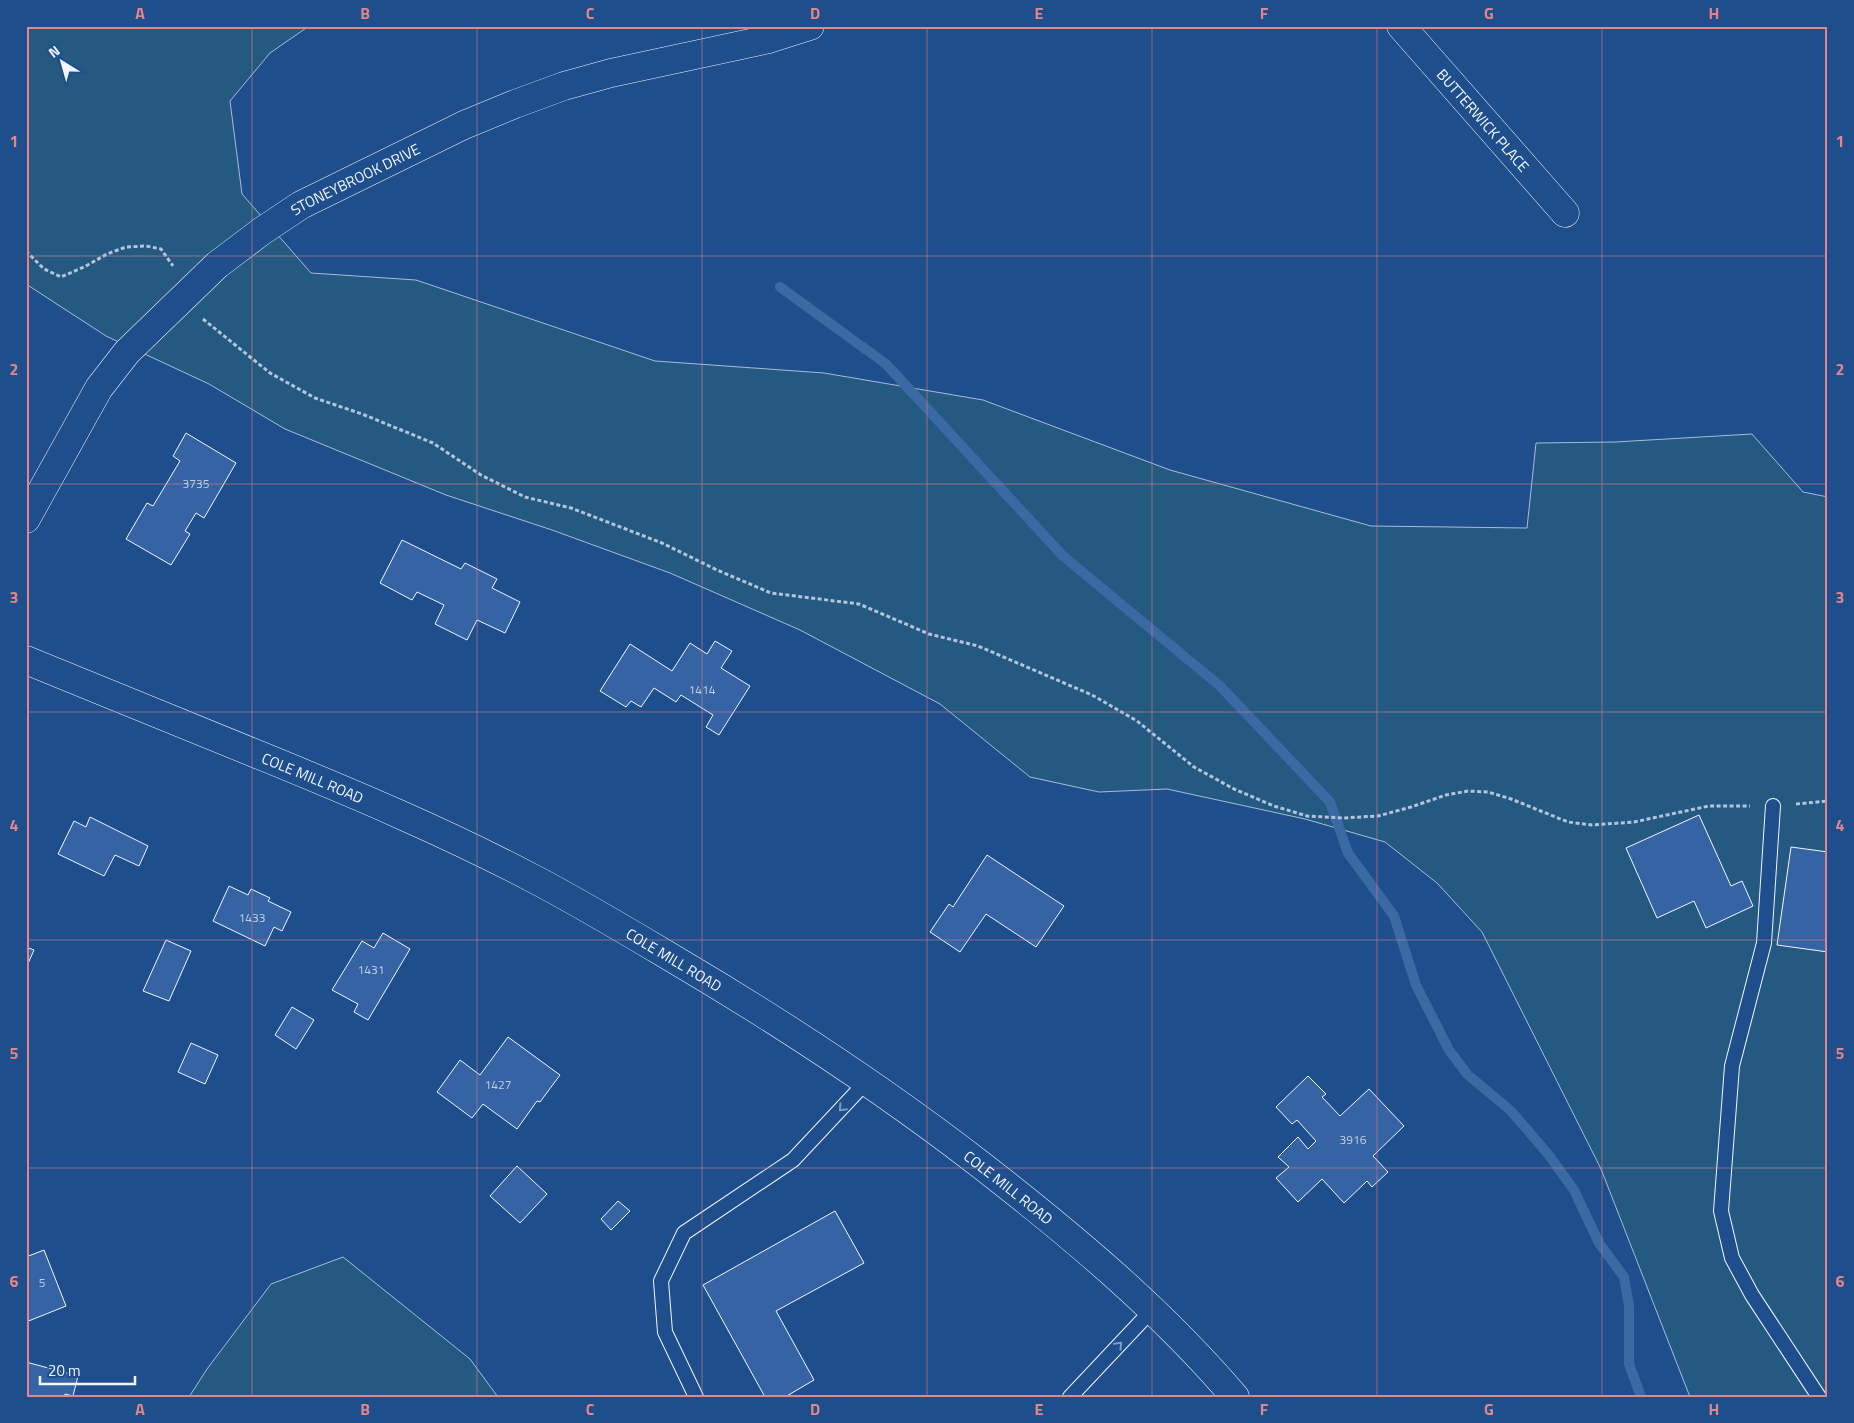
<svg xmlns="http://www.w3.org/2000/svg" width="1854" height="1423" font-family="'Titillium Web',sans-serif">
<rect width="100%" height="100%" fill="#1f4e8c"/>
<g fill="#245a82" stroke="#a8bbd7">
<polygon points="26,26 309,26 270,53 230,101 242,194 311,273 416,280 655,361 824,373 983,400 1170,470 1371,526 1527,528 1536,443 1615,442 1752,434 1803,492 1828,497 1828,1397 1690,1397 1601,1169 1482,932 1437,883 1385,842 1305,819 1167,789 1099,792 1030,777 940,704 800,630 670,573 552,530 446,495 285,429 209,384 106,336 26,284"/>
<polygon points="343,1257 470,1359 498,1397 189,1397 207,1369 271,1284"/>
</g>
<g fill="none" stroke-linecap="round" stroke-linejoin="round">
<polyline stroke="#3b69a3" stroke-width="10" points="780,287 886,364 1063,556 1220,686 1330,802 1348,853 1394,916 1416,985 1449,1050 1467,1074 1511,1111 1548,1154 1574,1190 1599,1243 1624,1277 1629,1306 1629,1364 1641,1397"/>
</g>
<g fill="#3563a3" stroke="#f2f6ff">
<polygon points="186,433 236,463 204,518 196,513 185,531 190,534 171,565 126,539 147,503 153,506 180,461 173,456"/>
<polygon points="402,540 461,569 465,563 497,579 492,588 520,602 505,633 477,620 467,640 435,624 444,605 417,592 412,600 380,583"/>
<polygon points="715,641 732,651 721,668 750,686 719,735 706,727 713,715 681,695 676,702 654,688 641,707 631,701 626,707 600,691 630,644 672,671 690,643 707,654"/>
<polygon points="1699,815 1731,886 1742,881 1753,906 1706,928 1694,901 1657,918 1626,848"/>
<polygon points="90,817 148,846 139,866 115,855 104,876 58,854 74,821 86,827"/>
<polygon points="1791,847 1828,852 1828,952 1777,945"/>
<polygon points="987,855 1064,906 1036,947 986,914 960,952 930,932 949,904 953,907"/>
<polygon points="229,886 248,895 251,889 270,898 268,901 291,912 282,931 274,927 265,946 213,921"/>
<polygon points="383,933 410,949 368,1020 354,1012 358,1004 332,990 362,941 374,948"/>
<polygon points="166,940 191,951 169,1001 143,991"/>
<polygon points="26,947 34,950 26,968"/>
<polygon points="292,1007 314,1020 296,1049 275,1035"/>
<polygon points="508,1037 560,1075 540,1102 537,1101 517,1129 483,1104 472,1118 437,1092 460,1060 480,1075"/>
<polygon points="191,1043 218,1055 205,1084 178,1072"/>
<polygon points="1308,1076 1326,1094 1322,1097 1340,1116 1369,1089 1404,1126 1373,1156 1388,1172 1372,1187 1367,1181 1344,1203 1322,1179 1298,1202 1276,1178 1289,1167 1278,1157 1298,1137 1308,1149 1316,1141 1297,1120 1292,1124 1276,1107"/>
<polygon points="517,1166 547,1194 520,1223 490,1196"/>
<polygon points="618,1201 630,1211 611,1230 601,1219"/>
<polygon points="835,1211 864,1263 776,1311 814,1380 785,1397 765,1397 703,1285"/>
<polygon points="44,1250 66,1306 26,1322 26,1257"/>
<polygon points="26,1362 78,1376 73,1396 65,1394 64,1397 26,1397"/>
</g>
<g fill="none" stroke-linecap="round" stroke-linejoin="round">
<defs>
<g id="lane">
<polyline points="1773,806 1764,943 1732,1066 1721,1211 1732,1258 1752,1295 1819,1397"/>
<polyline points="696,1397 665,1332 661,1281 684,1233 793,1160 867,1081"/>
<polyline points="1070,1397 1151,1311"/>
</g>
<g id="street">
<path id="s1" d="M 1401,26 L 1565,213"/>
<path id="s2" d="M 26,519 L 99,388 L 127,352 L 217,265 L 262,231 L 301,205 L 464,125 L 515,104 L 564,86 L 611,73 L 769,39 L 810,26"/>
</g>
<g id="secondary">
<path id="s3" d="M 26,660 C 104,692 181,723 259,755 C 352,793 445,832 534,879 C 582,904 630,933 677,961 C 782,1023 884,1090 981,1165 C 1071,1235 1161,1310 1235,1397"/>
</g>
</defs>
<use href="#lane" stroke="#f2f6ff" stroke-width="16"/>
<use href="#street" stroke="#f2f6ff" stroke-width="29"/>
<use href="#secondary" stroke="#f2f6ff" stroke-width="29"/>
<g stroke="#b3c4dc" stroke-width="3" stroke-dasharray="4 2.5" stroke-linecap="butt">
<polyline points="26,251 44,269 61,277 86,266 107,254 126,247 146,246 161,249 173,266"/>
<polyline points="203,319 270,373 315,398 362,414 433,443 481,475 525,497 571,508 662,543 717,570 771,593 859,604 929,634 978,646 1092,695 1137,721 1194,767 1234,789 1274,806 1307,816 1343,818 1378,816 1411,807 1446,795 1468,791 1488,792 1511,799 1568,822 1592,825 1634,822 1709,806 1750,806"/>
<polyline points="1796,804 1828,801"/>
</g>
<use href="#lane" stroke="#1f4e8c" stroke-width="14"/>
<use href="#street" stroke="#1f4e8c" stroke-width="28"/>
<use href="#secondary" stroke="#1f4e8c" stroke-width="28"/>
</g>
<defs><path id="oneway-chevron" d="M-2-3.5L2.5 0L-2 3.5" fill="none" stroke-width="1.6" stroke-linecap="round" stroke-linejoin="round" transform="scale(1.25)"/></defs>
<g stroke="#7e9ac0">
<use href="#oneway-chevron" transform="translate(842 1108) rotate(133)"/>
<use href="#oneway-chevron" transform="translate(1119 1345) rotate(-47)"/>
</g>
<path fill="none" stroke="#e38589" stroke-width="1" stroke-opacity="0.55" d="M 252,26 L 252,1397M 477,26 L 477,1397M 702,26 L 702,1397M 927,26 L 927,1397M 1152,26 L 1152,1397M 1377,26 L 1377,1397M 1602,26 L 1602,1397M 26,256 L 1828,256M 26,484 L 1828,484M 26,712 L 1828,712M 26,940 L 1828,940M 26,1168 L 1828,1168"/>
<g text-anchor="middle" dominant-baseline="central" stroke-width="4" stroke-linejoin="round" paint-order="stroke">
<g font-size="12" fill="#c3d1e8">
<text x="196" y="483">3735</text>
<text x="702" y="689">1414</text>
<text x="252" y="917">1433</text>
<text x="371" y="969">1431</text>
<text x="498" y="1084">1427</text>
<text x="1353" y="1139">3916</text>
<text x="42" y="1282">5</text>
</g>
<g font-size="15" fill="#f2f6ff" stroke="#1f4e8c">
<text stroke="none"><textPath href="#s1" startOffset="125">BUTTERWICK PLACE</textPath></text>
<text stroke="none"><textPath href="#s2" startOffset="484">STONEYBROOK DRIVE</textPath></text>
<text stroke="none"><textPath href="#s3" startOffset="310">COLE MILL ROAD</textPath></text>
<text stroke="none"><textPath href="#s3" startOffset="715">COLE MILL ROAD</textPath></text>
<text stroke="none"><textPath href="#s3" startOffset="1120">COLE MILL ROAD</textPath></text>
</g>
</g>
<rect width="1854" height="1423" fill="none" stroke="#1f4e8c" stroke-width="55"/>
<g transform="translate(62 62) rotate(323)" stroke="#1f4e8c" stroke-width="4" paint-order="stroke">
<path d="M0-4L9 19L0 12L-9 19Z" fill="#f2f6ff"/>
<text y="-8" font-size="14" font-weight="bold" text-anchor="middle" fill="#f2f6ff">N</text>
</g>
<path d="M40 1376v8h95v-8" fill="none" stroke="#f2f6ff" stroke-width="2.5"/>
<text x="48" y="1376" font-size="15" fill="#f2f6ff" stroke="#1f4e8c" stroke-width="4" paint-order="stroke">20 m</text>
<rect x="28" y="28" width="1798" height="1368" fill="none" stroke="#e38589" stroke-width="2"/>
<g font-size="16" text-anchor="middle" font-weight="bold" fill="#e38589">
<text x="140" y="19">A</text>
<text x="365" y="19">B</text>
<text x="590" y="19">C</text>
<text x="815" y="19">D</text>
<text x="1039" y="19">E</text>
<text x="1264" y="19">F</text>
<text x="1489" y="19">G</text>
<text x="1714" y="19">H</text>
<text x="14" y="147">1</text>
<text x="1840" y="147">1</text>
<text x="14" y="375">2</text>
<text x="1840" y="375">2</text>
<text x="14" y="603">3</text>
<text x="1840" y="603">3</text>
<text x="14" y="831">4</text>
<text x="1840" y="831">4</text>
<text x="14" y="1059">5</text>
<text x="1840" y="1059">5</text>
<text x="14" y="1287">6</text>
<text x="1840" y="1287">6</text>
<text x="140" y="1415">A</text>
<text x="365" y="1415">B</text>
<text x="590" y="1415">C</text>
<text x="815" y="1415">D</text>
<text x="1039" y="1415">E</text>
<text x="1264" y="1415">F</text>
<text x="1489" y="1415">G</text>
<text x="1714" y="1415">H</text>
</g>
</svg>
